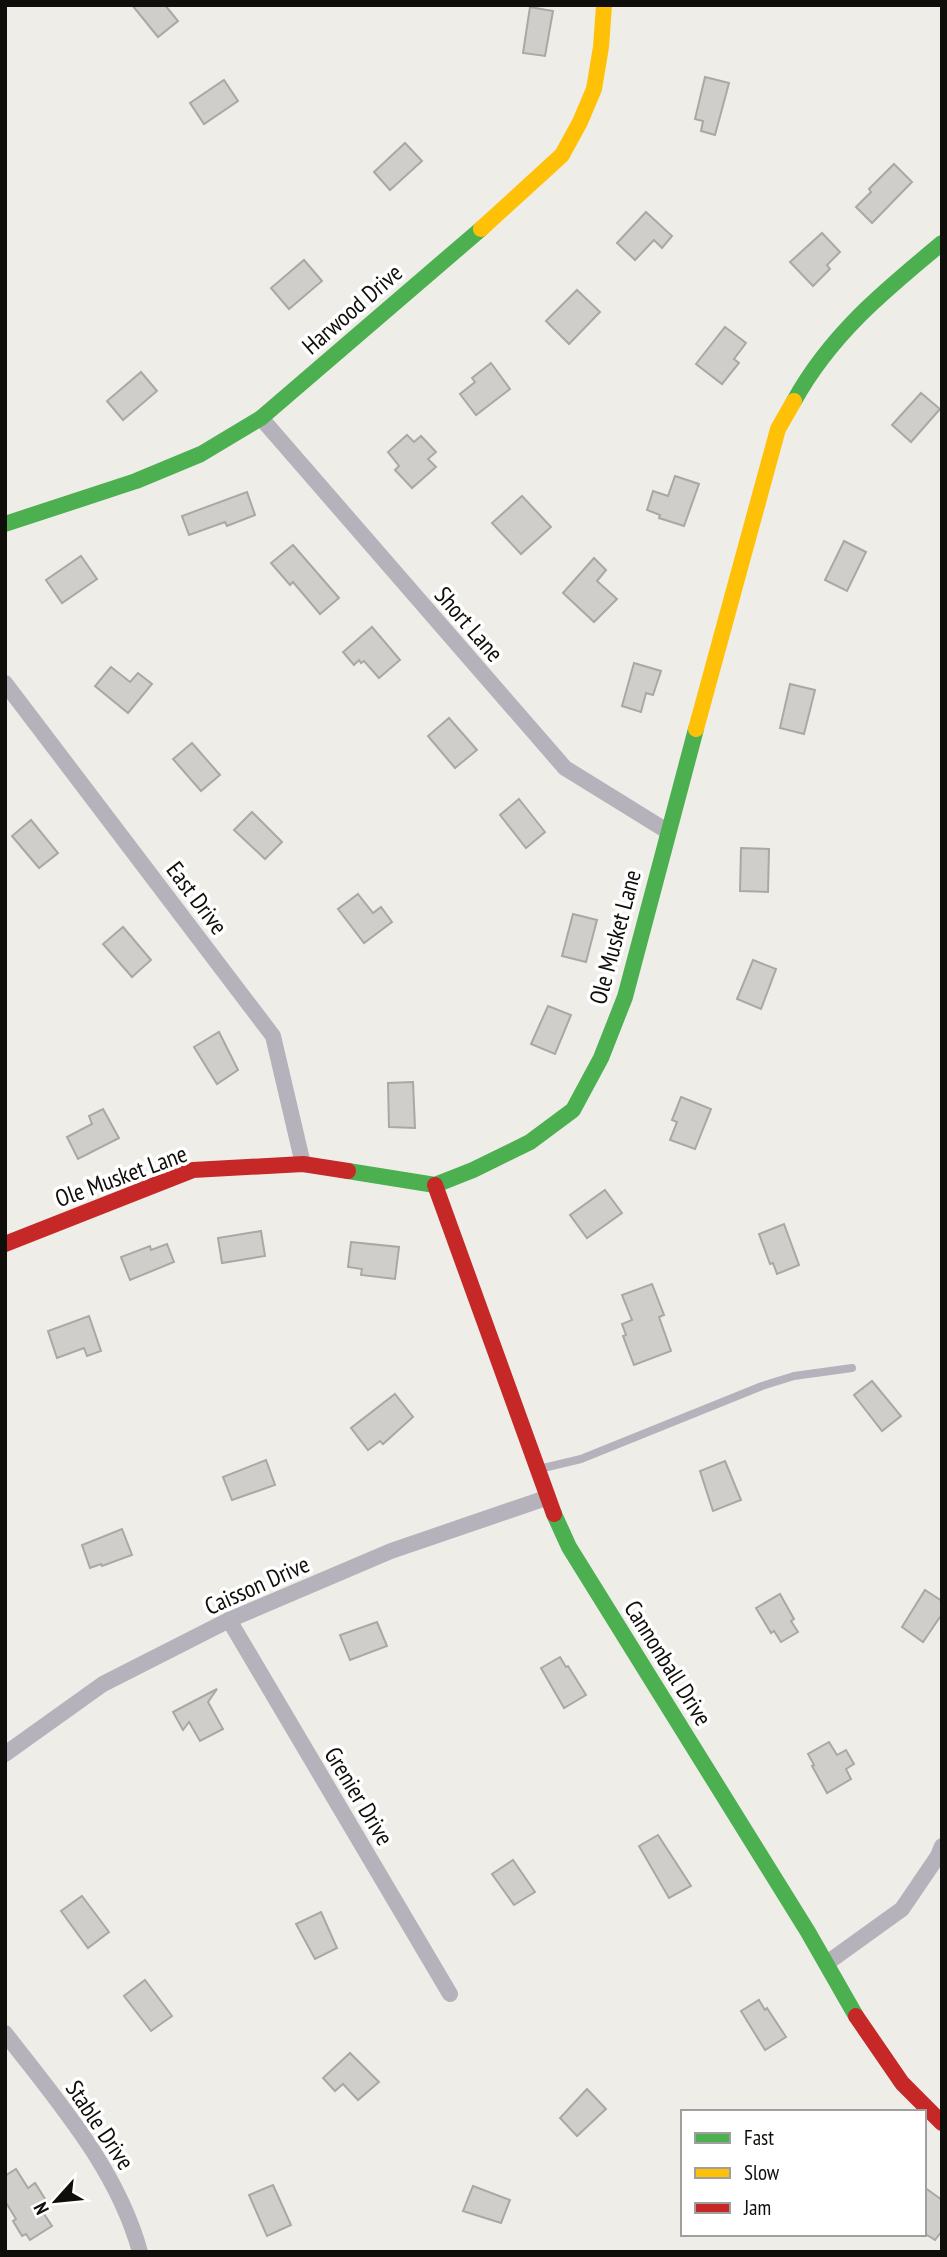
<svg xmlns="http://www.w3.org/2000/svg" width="947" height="2257" font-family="'PT Sans Narrow',sans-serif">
<rect width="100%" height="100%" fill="#eeede7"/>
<g fill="#d0ceca" stroke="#aaa8a4" stroke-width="2">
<polygon points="132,5 165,5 178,21 158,37"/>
<polygon points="530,7 553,11 545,56 523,53"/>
<polygon points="705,77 729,83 715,135 701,131 703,121 695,119"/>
<polygon points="224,80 238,101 204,124 190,103"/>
<polygon points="405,143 422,161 390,190 374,172"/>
<polygon points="894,164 912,182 872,223 856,207 871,192 869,189"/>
<polygon points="646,212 672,236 662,248 654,240 635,260 617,243"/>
<polygon points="822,233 840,252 827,265 830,269 813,286 790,262"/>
<polygon points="304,260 322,281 289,309 271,288"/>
<polygon points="577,290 600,312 569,344 546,321"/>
<polygon points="725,327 746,343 734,359 739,363 722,384 696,364"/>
<polygon points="491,363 510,389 476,415 460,394 475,382 472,378"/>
<polygon points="141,372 157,391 123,420 107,401"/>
<polygon points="921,393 940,409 911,442 892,425"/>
<polygon points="407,435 414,442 421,436 436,452 428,459 436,467 412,488 395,470 399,466 388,452"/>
<polygon points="675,476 699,484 684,526 659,518 660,515 647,510 653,491 668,496"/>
<polygon points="247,492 255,515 227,526 225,522 189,535 182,516"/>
<polygon points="522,496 551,527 521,554 492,523"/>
<polygon points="844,541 866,552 847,591 825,580"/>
<polygon points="293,545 339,598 320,614 293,582 290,585 271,563"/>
<polygon points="81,556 97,579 62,603 46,580"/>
<polygon points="594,558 606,570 597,581 617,599 594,622 563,593"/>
<polygon points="372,627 400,660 379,678 364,661 361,663 359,660 354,665 343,652"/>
<polygon points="634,663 661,671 653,695 646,693 641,712 622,706"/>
<polygon points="111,667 130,682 138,673 152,684 128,713 95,686"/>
<polygon points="790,684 815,690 804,734 780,728"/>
<polygon points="449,718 477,750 455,768 428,736"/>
<polygon points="192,743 220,775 201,791 173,759"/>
<polygon points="519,799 545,832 526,848 500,815"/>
<polygon points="252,812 282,842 265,859 234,830"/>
<polygon points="31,820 58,853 39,868 12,836"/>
<polygon points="741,848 769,849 768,892 740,891"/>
<polygon points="358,894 373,913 381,907 392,922 364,943 338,909"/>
<polygon points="573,914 597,920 586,962 562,956"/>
<polygon points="123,927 151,960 132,977 103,944"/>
<polygon points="753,960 776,969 761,1009 737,999"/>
<polygon points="548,1006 571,1015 555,1054 531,1044"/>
<polygon points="219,1032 238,1070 217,1084 194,1047"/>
<polygon points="413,1082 415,1128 389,1127 388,1083"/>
<polygon points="681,1097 711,1109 695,1149 670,1140 677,1122 672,1120"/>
<polygon points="103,1109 119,1138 78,1159 67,1137 92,1124 89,1116"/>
<polygon points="605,1190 622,1213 587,1238 570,1215"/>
<polygon points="784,1224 799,1265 777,1274 773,1263 770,1264 759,1234"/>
<polygon points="261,1231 265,1256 222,1263 218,1238"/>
<polygon points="351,1242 399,1247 395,1279 361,1275 362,1269 348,1267"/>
<polygon points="167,1244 174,1262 130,1280 121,1257 150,1246 151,1250"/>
<polygon points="652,1284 664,1315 659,1317 671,1351 634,1365 623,1336 626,1335 622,1324 632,1320 622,1295"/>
<polygon points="89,1316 101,1351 87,1356 84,1348 57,1358 48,1331"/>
<polygon points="872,1381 901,1416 882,1431 854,1395"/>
<polygon points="395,1394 413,1417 383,1444 380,1441 368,1450 351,1428"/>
<polygon points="266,1460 275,1485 232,1500 223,1477"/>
<polygon points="725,1461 741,1500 713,1511 700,1471"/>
<polygon points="122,1529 132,1555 102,1566 101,1564 90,1568 82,1545"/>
<polygon points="925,1590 942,1601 942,1614 923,1642 902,1627"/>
<polygon points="780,1594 794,1619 791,1621 798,1632 781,1642 774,1631 771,1633 756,1608"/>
<polygon points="377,1622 387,1646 350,1660 340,1635"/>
<polygon points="560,1657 566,1667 568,1666 586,1695 564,1708 541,1668"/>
<polygon points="217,1689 208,1702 223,1729 200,1741 189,1722 183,1730 173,1712"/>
<polygon points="829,1742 837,1755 846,1750 854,1764 846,1769 851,1779 827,1793 812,1766 814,1765 808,1754"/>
<polygon points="658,1835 691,1886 669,1898 639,1846"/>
<polygon points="513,1860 535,1892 514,1905 492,1874"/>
<polygon points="82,1896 109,1932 88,1948 61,1911"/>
<polygon points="321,1912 337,1948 315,1959 296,1924"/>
<polygon points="145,1980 172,2016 151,2031 124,1996"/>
<polygon points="759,2000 765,2010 767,2008 786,2037 765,2050 741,2011"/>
<polygon points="350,2053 379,2082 358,2100 343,2084 335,2091 323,2078"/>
<polygon points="587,2089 606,2109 577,2136 560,2118"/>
<polygon points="16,2169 28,2188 35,2183 47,2202 40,2208 52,2226 30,2240 26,2234 22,2236 13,2221 16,2219 5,2201 5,2176"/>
<polygon points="273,2185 291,2225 267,2236 249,2195"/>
<polygon points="473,2186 510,2200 501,2223 463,2211"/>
<polygon points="924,2187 942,2200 942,2231 935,2240 924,2233"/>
</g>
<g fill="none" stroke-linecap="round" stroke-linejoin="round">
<polyline stroke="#b5b2bc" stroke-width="8" points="539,1469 581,1459 762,1386 794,1376 852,1368"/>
<g stroke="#b5b2bc" stroke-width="16">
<polyline points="261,418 565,768 667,831"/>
<polyline points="5,683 273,1036 303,1164"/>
<polyline points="229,1620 450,1994"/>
<polyline points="5,1754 103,1684 229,1620 391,1551 546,1498"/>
<polyline points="827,1963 902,1909 938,1856 942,1846"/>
<path d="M 5,2033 C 57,2101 117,2168 140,2252"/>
</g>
<g stroke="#4caf50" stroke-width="16">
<path d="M 794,401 C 831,334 884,291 942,243"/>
<polyline points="5,524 136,481 201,454 261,418 481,229"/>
<polyline points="348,1171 435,1185 473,1170 530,1142 573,1110 601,1058 625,997 696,729"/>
<polyline points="554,1514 569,1547 808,1932 856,2016"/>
</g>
<g stroke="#ffc107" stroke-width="16">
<polyline points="481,229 562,155 580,122 594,89 601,47 604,5"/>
<polyline points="696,729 778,429 794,401"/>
</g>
<g stroke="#c62828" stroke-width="16">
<polyline points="435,1185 554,1514"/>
<polyline points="5,1244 193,1170 303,1164 348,1171"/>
<polyline points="856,2016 902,2083 942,2123"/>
</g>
</g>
<g text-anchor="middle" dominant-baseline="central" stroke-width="7" stroke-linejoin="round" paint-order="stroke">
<g font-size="24" fill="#0f0e0a" stroke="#fff">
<text transform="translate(352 309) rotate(-41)">Harwood Drive</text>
<text transform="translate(469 624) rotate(49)">Short Lane</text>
<text transform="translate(197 898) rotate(53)">East Drive</text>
<text transform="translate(615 937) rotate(-75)">Ole Musket Lane</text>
<text transform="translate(121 1176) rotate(-20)">Ole Musket Lane</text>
<text transform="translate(257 1585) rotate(-24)">Caisson Drive</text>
<text transform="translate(668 1663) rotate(58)">Cannonball Drive</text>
<text transform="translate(359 1796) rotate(59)">Grenier Drive</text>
<text transform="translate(100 2125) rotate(56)">Stable Drive</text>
</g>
</g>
<rect width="947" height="2257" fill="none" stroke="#0f0e0a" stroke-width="14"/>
<rect x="681" y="2110" width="245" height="126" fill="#ffffff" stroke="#9f9f9d" stroke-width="2"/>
<rect x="695" y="2133" width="35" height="10" fill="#4caf50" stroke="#9f9f9d" stroke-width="2"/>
<text x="744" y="2145" font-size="21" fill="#0f0e0a">Fast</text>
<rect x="695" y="2168" width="35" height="10" fill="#ffc107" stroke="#9f9f9d" stroke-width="2"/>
<text x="744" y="2180" font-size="21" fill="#0f0e0a">Slow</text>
<rect x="695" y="2203" width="35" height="10" fill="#c62828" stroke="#9f9f9d" stroke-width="2"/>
<text x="744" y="2215" font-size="21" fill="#0f0e0a">Jam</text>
<g transform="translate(56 2201) rotate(243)" stroke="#ffffff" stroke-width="5" paint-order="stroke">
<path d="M0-5L12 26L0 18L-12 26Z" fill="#0f0e0a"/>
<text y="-10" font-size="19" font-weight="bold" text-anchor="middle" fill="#0f0e0a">N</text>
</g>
</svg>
